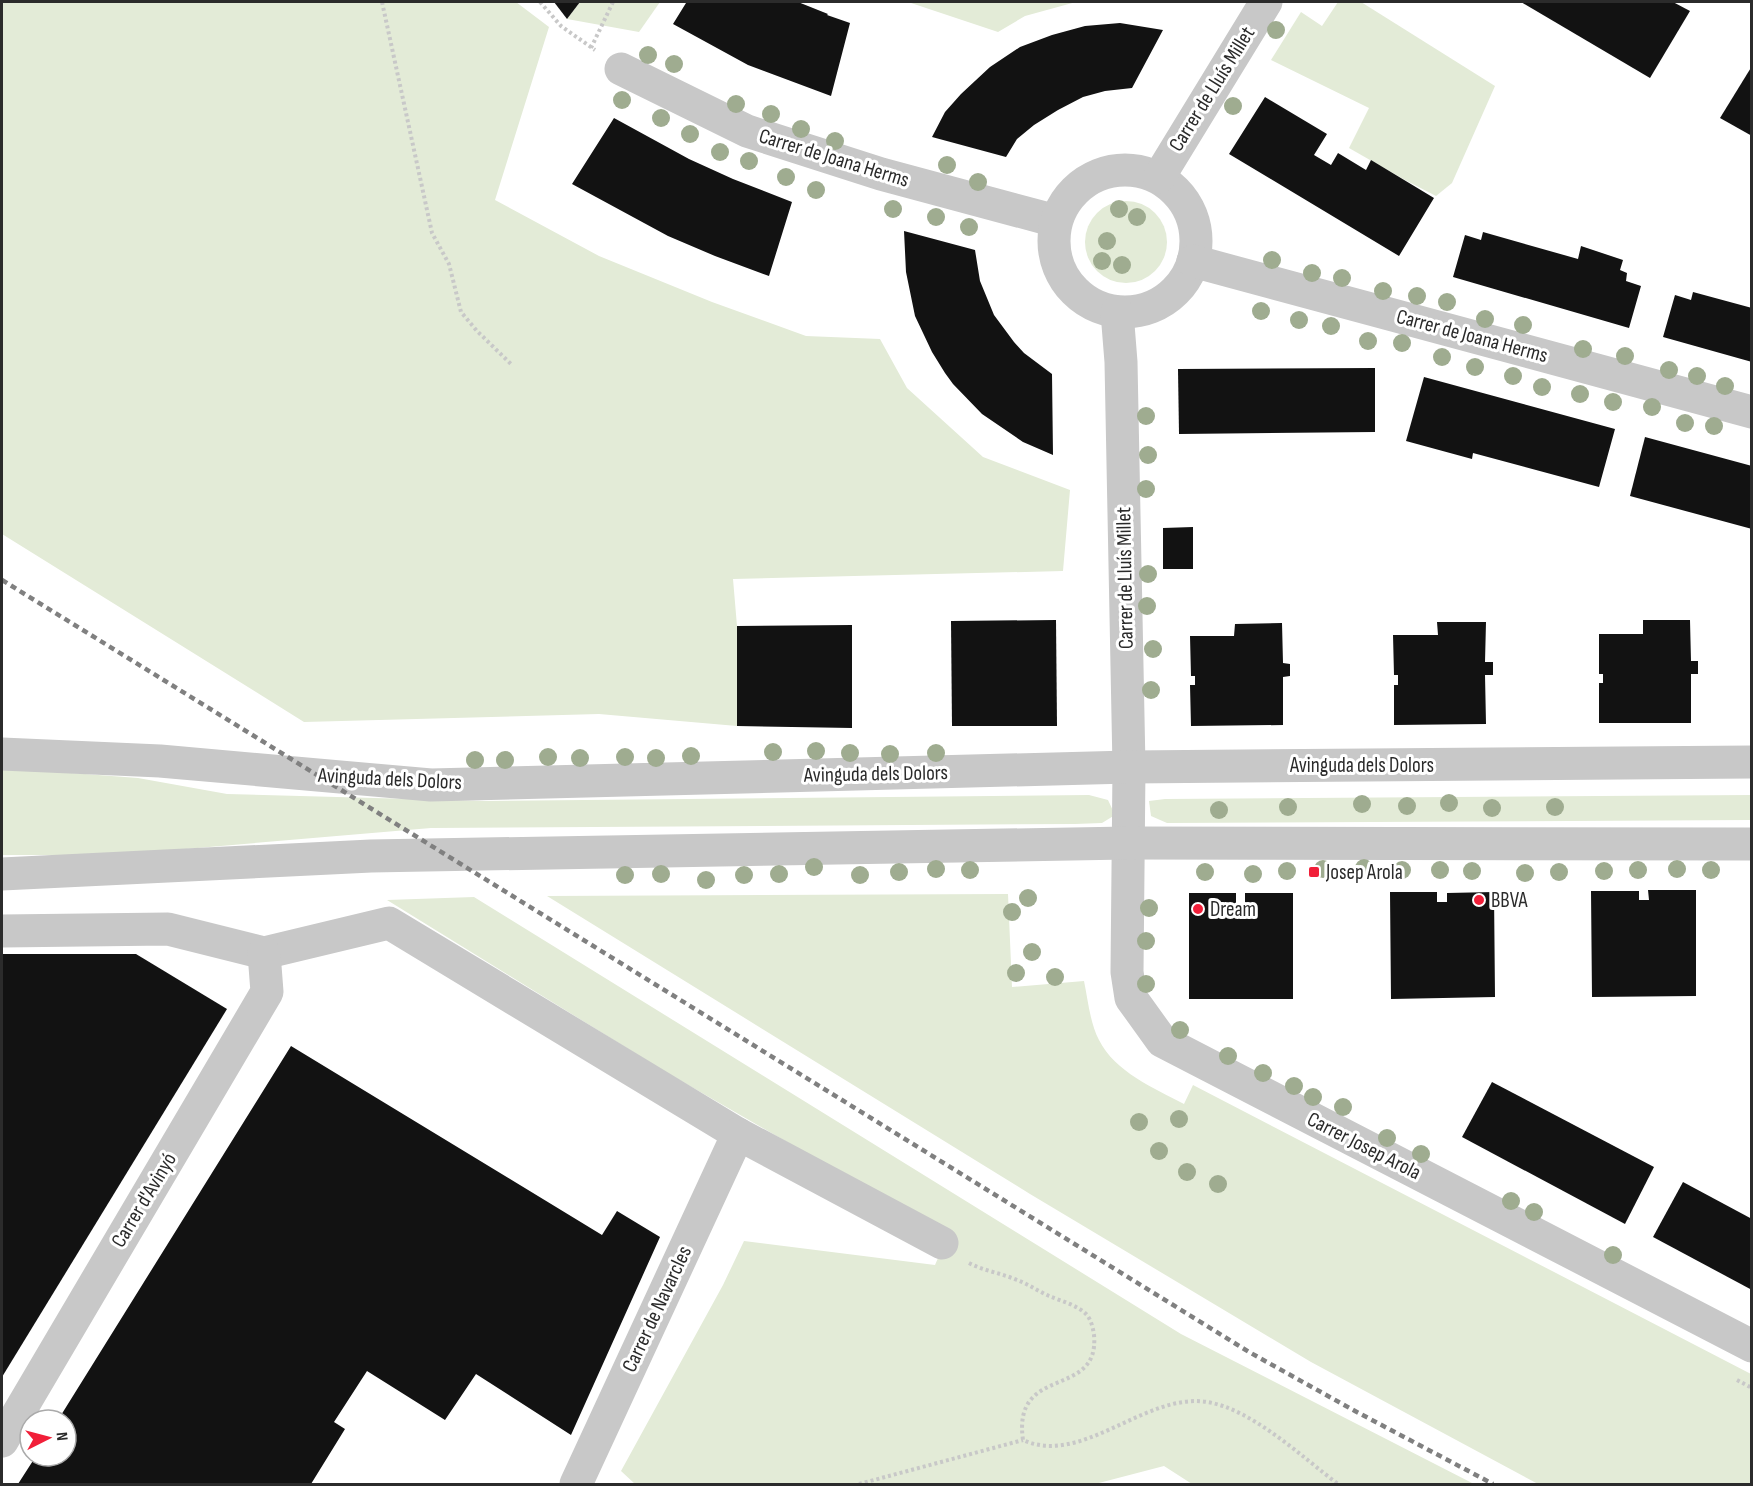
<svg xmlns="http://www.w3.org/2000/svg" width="1753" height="1486" font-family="'Sofia Sans Condensed',sans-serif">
<rect width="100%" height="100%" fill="#fff"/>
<g fill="#e3ebd7">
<polygon points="2,2 516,2 549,27 495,200 599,256 712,302 806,336 880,339 907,388 983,457 1070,490 1063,571 733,579 737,626 737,726 599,714 304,722 2,534"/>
<polygon points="580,2 660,2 639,32 567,19"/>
<polygon points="908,2 1076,2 1025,16 998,32"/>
<polygon points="1338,2 1361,2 1495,86 1452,183 1436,196 1405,180 1349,148 1369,108 1271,60 1301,12 1322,26"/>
<circle cx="1126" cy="242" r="41"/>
<polygon points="18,769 138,778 227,794 485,801 1089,795 1108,800 1115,815 1102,823 1075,824 431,828 115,855 2,855 2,770"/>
<polygon points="1751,795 1751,820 1167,823 1151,816 1149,801 1165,799"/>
<path d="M 1008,894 L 1012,987 L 1084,981 C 1088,1000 1090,1023 1099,1040 C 1115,1072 1154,1088 1184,1104 L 1193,1085 L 1751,1374 L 1751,1484 L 1538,1484 L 1311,1362 L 1030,1194 L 547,896 Z"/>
<polygon points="474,897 1181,1334 1474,1484 1192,1484 1164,1466 1095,1484 635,1484 621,1471 723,1285 744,1241 935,1265 948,1235 664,1071 387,900"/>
</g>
<g fill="#121212">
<polygon points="554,2 580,2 567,19"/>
<polygon points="683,2 798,2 828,14 827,15 850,23 831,96 748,65 673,24 686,3"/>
<polygon points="1521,2 1673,2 1690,11 1650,78"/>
<polygon points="1120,23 1163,30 1132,88 1105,91 1083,97 1058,110 1034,125 1017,139 1006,157 932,137 945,112 961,94 990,67 1020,47 1052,35 1085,26"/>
<polygon points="1752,66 1752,136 1720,118"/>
<polygon points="1265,97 1327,134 1314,155 1331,165 1338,153 1366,170 1371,160 1434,198 1399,256 1229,154"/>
<polygon points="614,118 689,159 733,179 792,202 769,276 715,256 668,236 572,184"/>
<polygon points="904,231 975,250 980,281 994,315 1014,342 1024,353 1052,374 1053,455 1023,442 982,414 953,384 945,373 932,352 915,316 906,272"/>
<polygon points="1483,232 1578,259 1581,246 1623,260 1620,270 1627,273 1626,281 1641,286 1629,328 1453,277 1465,235 1481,240"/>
<polygon points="1693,292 1752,308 1752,362 1663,337 1675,295 1691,300"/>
<polygon points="1375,368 1375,432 1179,434 1178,369"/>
<polygon points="1424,377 1615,429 1599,487 1473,453 1472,459 1406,441"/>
<polygon points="1645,437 1752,466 1752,529 1630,496"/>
<polygon points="1193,527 1193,569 1163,569 1163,528"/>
<polygon points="1056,620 1057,726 952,726 951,621"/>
<polygon points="1643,620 1690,620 1691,661 1698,661 1698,674 1691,674 1691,723 1599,723 1599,683 1603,683 1603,674 1599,674 1599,634 1643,634"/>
<polygon points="1437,622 1486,622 1485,662 1493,662 1493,675 1485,675 1486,724 1394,725 1394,685 1398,685 1398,675 1394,675 1393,635 1438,635"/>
<polygon points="1282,623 1283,663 1290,664 1290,676 1283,677 1283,725 1191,726 1190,685 1195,685 1195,676 1191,676 1190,636 1234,636 1235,624"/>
<polygon points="852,625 852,728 737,726 737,626"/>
<polygon points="1648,890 1696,890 1696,996 1592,997 1591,891 1639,891 1639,900 1649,900"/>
<polygon points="1390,892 1437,892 1437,902 1447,902 1447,893 1494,892 1495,997 1391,999"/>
<polygon points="1189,893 1236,893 1236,903 1245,903 1245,893 1293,893 1293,999 1189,999"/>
<polygon points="2,954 136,954 227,1009 2,1377"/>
<polygon points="291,1046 602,1235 617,1211 660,1237 571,1435 476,1374 445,1420 367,1371 334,1422 345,1429 311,1484 18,1484 36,1456 66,1456 66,1420 58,1420"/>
<polygon points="1492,1082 1654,1167 1625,1224 1462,1137"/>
<polygon points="1683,1182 1752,1219 1752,1290 1653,1237"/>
</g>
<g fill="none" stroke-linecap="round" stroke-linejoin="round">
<g stroke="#c8c8c8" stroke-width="4" stroke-dasharray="3 3" stroke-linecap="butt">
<polyline points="382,2 432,233 449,264 461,312 477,331 512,365"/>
<polyline points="540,2 561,26 595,50"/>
<polyline points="591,48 613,2"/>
<path d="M 969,1263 C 984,1271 1001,1273 1017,1280 C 1028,1284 1038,1291 1049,1296 C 1061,1301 1077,1305 1086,1314 C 1091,1319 1093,1328 1094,1335 C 1100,1400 1012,1363 1023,1440 C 1082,1467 1146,1392 1207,1402 C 1252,1409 1302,1457 1338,1484"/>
<polyline points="1737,1380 1752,1388"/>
<polyline points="859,1484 1023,1440"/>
</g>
<g stroke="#c8c8c8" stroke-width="33">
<polyline points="621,69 747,131 881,174 1056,221"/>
<circle cx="1125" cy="241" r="71"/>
<polyline points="1159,177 1266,2"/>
<polyline points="1193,261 1752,412"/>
<polyline points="1117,312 1121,362 1129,767 1127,972 1131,998 1162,1041 1752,1346"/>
<polyline points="2,754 160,761 431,785 1129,767 1752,762"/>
<polyline points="2,874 371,856 1127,843 1752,844"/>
<polyline points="2,931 168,929 264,953 389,923 738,1134 942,1243"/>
<polyline points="2,1441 267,992 264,953"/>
<polyline points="576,1484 738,1134"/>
</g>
<polyline stroke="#808080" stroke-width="4.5" stroke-dasharray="6 4.5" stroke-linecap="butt" points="2,580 1249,1352 1355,1411 1493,1484"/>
</g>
<g fill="#9fac90">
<circle cx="1276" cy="30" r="9"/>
<circle cx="648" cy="55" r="9"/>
<circle cx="674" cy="64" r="9"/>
<circle cx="622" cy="100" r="9"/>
<circle cx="736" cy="104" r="9"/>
<circle cx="1233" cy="106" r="9"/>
<circle cx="771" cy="114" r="9"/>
<circle cx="661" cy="118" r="9"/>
<circle cx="801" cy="129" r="9"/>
<circle cx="690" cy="134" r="9"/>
<circle cx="835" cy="141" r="9"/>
<circle cx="720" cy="152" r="9"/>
<circle cx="749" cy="161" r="9"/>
<circle cx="947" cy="165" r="9"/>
<circle cx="786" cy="177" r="9"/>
<circle cx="978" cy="182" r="9"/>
<circle cx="816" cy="190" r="9"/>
<circle cx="893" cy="209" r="9"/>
<circle cx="1119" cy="209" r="9"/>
<circle cx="936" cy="217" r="9"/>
<circle cx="1137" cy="217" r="9"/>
<circle cx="969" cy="227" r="9"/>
<circle cx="1107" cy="241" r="9"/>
<circle cx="1272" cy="260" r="9"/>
<circle cx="1102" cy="261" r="9"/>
<circle cx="1122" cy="265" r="9"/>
<circle cx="1312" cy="273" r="9"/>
<circle cx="1342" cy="278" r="9"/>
<circle cx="1383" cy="291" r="9"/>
<circle cx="1417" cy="296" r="9"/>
<circle cx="1447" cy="302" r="9"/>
<circle cx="1261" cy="311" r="9"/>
<circle cx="1485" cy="319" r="9"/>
<circle cx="1299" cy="320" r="9"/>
<circle cx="1523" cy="325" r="9"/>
<circle cx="1331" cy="326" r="9"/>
<circle cx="1368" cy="341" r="9"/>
<circle cx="1402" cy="343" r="9"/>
<circle cx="1583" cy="349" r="9"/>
<circle cx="1625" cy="356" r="9"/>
<circle cx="1442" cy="357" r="9"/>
<circle cx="1475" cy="367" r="9"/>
<circle cx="1669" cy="370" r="9"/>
<circle cx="1513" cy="376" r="9"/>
<circle cx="1697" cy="376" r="9"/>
<circle cx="1725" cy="386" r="9"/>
<circle cx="1542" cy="387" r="9"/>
<circle cx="1580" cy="394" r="9"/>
<circle cx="1613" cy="402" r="9"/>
<circle cx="1652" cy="407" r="9"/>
<circle cx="1146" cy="416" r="9"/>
<circle cx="1685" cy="423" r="9"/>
<circle cx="1714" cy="426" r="9"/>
<circle cx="1148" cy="455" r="9"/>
<circle cx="1146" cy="489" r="9"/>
<circle cx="1148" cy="574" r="9"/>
<circle cx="1147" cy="606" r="9"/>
<circle cx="1153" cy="649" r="9"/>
<circle cx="1151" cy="690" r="9"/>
<circle cx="816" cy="751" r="9"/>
<circle cx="773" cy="752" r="9"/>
<circle cx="850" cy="753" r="9"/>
<circle cx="936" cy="753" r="9"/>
<circle cx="890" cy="754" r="9"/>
<circle cx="691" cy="756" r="9"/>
<circle cx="548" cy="757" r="9"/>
<circle cx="625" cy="757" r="9"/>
<circle cx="580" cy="758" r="9"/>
<circle cx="656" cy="758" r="9"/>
<circle cx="475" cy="760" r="9"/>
<circle cx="505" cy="760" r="9"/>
<circle cx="1449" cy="803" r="9"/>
<circle cx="1362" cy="804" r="9"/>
<circle cx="1407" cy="806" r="9"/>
<circle cx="1288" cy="807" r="9"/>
<circle cx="1555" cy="807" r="9"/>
<circle cx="1492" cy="808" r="9"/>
<circle cx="1219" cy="810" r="9"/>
<circle cx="814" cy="867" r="9"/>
<circle cx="1364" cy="868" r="9"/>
<circle cx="936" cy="869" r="9"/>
<circle cx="1323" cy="869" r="9"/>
<circle cx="1677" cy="869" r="9"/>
<circle cx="970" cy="870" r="9"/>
<circle cx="1402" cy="870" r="9"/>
<circle cx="1440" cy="870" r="9"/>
<circle cx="1638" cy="870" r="9"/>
<circle cx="1711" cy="870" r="9"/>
<circle cx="1287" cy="871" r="9"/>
<circle cx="1472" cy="871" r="9"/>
<circle cx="1604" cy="871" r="9"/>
<circle cx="899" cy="872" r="9"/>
<circle cx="1205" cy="872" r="9"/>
<circle cx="1559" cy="872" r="9"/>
<circle cx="1525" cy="873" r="9"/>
<circle cx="661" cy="874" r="9"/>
<circle cx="779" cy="874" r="9"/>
<circle cx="1253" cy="874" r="9"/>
<circle cx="625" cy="875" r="9"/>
<circle cx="744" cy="875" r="9"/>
<circle cx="860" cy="875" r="9"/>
<circle cx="706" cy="880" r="9"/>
<circle cx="1028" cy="898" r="9"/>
<circle cx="1149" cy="908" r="9"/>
<circle cx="1012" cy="912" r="9"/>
<circle cx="1146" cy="941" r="9"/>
<circle cx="1032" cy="952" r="9"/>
<circle cx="1016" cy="973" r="9"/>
<circle cx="1055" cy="977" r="9"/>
<circle cx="1146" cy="984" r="9"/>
<circle cx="1180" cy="1030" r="9"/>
<circle cx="1228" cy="1056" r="9"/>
<circle cx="1263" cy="1073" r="9"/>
<circle cx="1294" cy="1086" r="9"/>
<circle cx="1313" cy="1097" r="9"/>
<circle cx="1343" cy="1107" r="9"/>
<circle cx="1179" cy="1119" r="9"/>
<circle cx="1139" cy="1122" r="9"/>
<circle cx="1387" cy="1138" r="9"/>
<circle cx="1159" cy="1151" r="9"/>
<circle cx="1421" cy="1154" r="9"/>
<circle cx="1187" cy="1172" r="9"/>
<circle cx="1218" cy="1184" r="9"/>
<circle cx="1511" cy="1201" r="9"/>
<circle cx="1534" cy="1212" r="9"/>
<circle cx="1613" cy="1255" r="9"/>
</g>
<g fill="#f11f39" stroke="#fff" stroke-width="2">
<rect x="1308" y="866" width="12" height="12" rx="3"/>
<circle cx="1479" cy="900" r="6"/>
<circle cx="1198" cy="909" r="6"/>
</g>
<g text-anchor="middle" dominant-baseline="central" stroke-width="6" stroke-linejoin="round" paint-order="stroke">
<g font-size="21" fill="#2b2b2b" stroke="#fff">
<text transform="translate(1212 89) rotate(-58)">Carrer de Lluís Millet</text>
<text transform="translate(834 158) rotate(17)">Carrer de Joana Herms</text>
<text transform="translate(1472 336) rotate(15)">Carrer de Joana Herms</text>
<text transform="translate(1125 578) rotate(-91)">Carrer de Lluís Millet</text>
<text x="1362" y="765">Avinguda dels Dolors</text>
<text transform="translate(876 774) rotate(-1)">Avinguda dels Dolors</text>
<text transform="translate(390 779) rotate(3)">Avinguda dels Dolors</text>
<text transform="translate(1364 1146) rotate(27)">Carrer Josep Arola</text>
<text transform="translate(144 1200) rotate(-59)">Carrer d'Avinyó</text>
<text transform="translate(657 1309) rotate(-65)">Carrer de Navarcles</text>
</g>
<g font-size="21" fill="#2b2b2b" stroke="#fff" text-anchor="start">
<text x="1326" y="872">Josep Arola</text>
<text x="1491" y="900">BBVA</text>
<text x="1210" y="909">Dream</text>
</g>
</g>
<rect width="1753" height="1486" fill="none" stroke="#2b2b2b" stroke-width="6"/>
<g transform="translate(48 1438) rotate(84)"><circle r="28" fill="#ffffff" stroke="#aaaaaa" stroke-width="1.5"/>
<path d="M0-4.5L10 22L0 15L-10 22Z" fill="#f11f39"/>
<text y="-9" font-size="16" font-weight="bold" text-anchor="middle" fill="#2b2b2b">N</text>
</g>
</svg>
